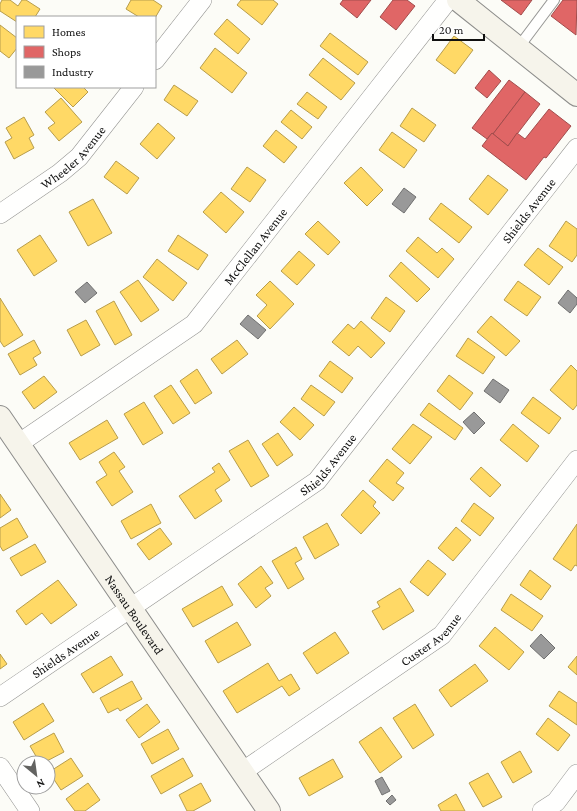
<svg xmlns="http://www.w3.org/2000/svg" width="577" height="811" font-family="'Crimson Pro',serif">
<rect width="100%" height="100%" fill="#fcfcf7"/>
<g fill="#ffd966" stroke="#b79d4c">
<polygon points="2,0 10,0 18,6 22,0 26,0 40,9 35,17 17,17 17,22 0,11 0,4"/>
<polygon points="131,0 153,0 162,6 155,18 139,17 126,9"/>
<polygon points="241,0 273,0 278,4 262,25 237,5"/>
<polygon points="227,19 250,39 238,54 214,34"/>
<polygon points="0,25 17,38 17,48 9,58 0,51"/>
<polygon points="330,33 368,62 358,75 320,46"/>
<polygon points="454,36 473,50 455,74 436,60"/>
<polygon points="215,48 247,73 232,93 200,68"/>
<polygon points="323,58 355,83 341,100 309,75"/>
<polygon points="174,85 198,101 187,116 164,100"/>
<polygon points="53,87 83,87 88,92 73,107"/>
<polygon points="307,92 327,107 318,119 297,104"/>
<polygon points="61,98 82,122 59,141 48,128 55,123 45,112"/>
<polygon points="412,108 436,125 424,142 400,126"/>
<polygon points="291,110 312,127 302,139 281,122"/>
<polygon points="24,117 34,135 29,138 34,148 14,159 5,142 12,138 6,128"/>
<polygon points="158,123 175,138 157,159 140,144"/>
<polygon points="276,130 297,147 284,163 263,146"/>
<polygon points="392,132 417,150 404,168 379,150"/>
<polygon points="116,161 139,178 127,194 104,177"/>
<polygon points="247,167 266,180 250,202 231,189"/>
<polygon points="361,167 383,190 367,206 344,183"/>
<polygon points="488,175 508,190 488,215 469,199"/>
<polygon points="221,192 244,212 226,233 203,212"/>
<polygon points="93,199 112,233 88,246 69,212"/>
<polygon points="441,203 472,227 459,243 429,219"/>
<polygon points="318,221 340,242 328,255 305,234"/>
<polygon points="566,221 577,229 577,255 572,262 549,246"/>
<polygon points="40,235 57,261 34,276 17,250"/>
<polygon points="178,235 208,255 198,270 168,251"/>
<polygon points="418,237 437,253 442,248 454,259 438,278 406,251"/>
<polygon points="538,248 563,267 549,285 524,265"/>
<polygon points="299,251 315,265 297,285 281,271"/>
<polygon points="157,259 187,283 173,301 143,277"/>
<polygon points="401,262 430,289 417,302 389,276"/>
<polygon points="138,280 159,310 141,322 120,292"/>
<polygon points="270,281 294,304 270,329 257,316 267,305 256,295"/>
<polygon points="518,281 541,297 527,316 504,300"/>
<polygon points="386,297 405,311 390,332 371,318"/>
<polygon points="0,298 23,335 4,347 0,341"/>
<polygon points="114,301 132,335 115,345 96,311"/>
<polygon points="491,316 520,341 506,356 477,332"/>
<polygon points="86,320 100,345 81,356 67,330"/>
<polygon points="361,321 385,343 371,358 358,346 349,356 332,342 348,324 354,329"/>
<polygon points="468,338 495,357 483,374 456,356"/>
<polygon points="34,340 41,353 33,358 37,365 20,375 8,354"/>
<polygon points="237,340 248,354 222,374 211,359"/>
<polygon points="330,361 353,378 342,393 319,376"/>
<polygon points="571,365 577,371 577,405 573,410 550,390"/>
<polygon points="197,369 212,393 195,404 180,381"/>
<polygon points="449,375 473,393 460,410 437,391"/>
<polygon points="44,376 57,392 34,409 22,392"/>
<polygon points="171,385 190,413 173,424 154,396"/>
<polygon points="311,385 335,402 324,416 301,399"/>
<polygon points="533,397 561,418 549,434 521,413"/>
<polygon points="144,402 163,433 143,445 124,414"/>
<polygon points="429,403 463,428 455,440 420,415"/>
<polygon points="294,407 314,425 300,440 280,422"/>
<polygon points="107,420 118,438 80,460 69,443"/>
<polygon points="413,424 432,437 410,464 392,449"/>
<polygon points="513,424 539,446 527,462 500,440"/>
<polygon points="278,433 293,455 277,466 262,444"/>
<polygon points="248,440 269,476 251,487 229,451"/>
<polygon points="114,452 125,467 119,471 133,492 112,506 96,482 107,475 99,462"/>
<polygon points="387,459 404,473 396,483 404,488 393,501 369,481"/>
<polygon points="219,463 230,480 215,490 222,501 195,519 179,496 215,472 212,468"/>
<polygon points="481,467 501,485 490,497 470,479"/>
<polygon points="363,490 376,502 373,506 380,513 361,534 341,515"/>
<polygon points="0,494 11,510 0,518"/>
<polygon points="474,503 494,518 480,536 461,521"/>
<polygon points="151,504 161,523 131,539 121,521"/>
<polygon points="17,518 28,537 3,551 0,546 0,528"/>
<polygon points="327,523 339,545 315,559 303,537"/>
<polygon points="577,524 577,566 575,565 571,571 553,559"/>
<polygon points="456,527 471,540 453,561 438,548"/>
<polygon points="160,528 172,544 149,560 137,544"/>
<polygon points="35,544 46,562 21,576 10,558"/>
<polygon points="296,547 302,559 295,563 304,579 288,589 272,561"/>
<polygon points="428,560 446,574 428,596 410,582"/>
<polygon points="261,566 273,583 265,588 271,596 256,608 238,584"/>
<polygon points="530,570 551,586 541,600 520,585"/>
<polygon points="58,580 77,605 51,624 42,613 26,625 16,611"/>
<polygon points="222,586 233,605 193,627 182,609"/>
<polygon points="400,588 414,611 383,630 372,611 380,607 377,602"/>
<polygon points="511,594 543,616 532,631 501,610"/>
<polygon points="237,622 251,645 218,663 205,641"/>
<polygon points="495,627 524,652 509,670 479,646"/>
<polygon points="335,632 349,653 317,674 303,653"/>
<polygon points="0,654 7,664 0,669"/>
<polygon points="111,656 123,675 93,693 81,674"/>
<polygon points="577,656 577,675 568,667"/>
<polygon points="268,663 279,681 291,674 300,689 289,696 282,686 237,713 223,691"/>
<polygon points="475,664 488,681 451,707 439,690"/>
<polygon points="132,681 142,699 120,711 118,708 108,713 100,698"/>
<polygon points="559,691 577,703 577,725 549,706"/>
<polygon points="43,703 54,721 24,740 13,722"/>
<polygon points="147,704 160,722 139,738 126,720"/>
<polygon points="415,704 434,735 413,749 393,718"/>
<polygon points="548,718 570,735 558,751 536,734"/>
<polygon points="381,727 402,757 380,773 359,742"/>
<polygon points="168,729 179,749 152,764 141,744"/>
<polygon points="54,733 64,752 43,763 40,763 30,746"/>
<polygon points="520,751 532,772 513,783 501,762"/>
<polygon points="71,758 83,776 61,790 49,772"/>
<polygon points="183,758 193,776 161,794 151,776"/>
<polygon points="333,759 343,777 309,796 299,778"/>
<polygon points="488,773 502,797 483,807 469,783"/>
<polygon points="88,783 100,800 85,811 75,811 66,799"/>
<polygon points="201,783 211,801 193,811 187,811 179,795"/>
<polygon points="456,794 465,811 441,811 438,805"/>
</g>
<g fill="#e06666" stroke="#a24c4c">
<polygon points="343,0 371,0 357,18 340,4"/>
<polygon points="393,0 407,0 415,6 396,30 380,17"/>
<polygon points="501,0 532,0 521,15"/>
<polygon points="563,0 577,0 576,35 551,16"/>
<polygon points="489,70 501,81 487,98 475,88"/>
<polygon points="509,80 525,92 493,134 492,133 487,139 472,128"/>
<polygon points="525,92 540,104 508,146 493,134"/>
<polygon points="549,109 571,126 546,158 544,157 526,180 482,146 492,133 508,146 517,133 525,139"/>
</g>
<g fill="#999" stroke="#707070">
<polygon points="404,188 416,197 404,213 392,204"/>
<polygon points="87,282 97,293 85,303 75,292"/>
<polygon points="568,290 577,298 577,304 570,313 558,303"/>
<polygon points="248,315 266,330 258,339 240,324"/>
<polygon points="493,379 509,390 500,403 484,391"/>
<polygon points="474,412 485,423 474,434 463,422"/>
<polygon points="541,634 555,648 544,659 530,646"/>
<polygon points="382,777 390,791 382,795 375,781"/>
<polygon points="392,795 396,800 390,805 386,801"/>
</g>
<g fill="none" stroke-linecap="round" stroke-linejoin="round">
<defs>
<polyline id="lane" points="518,48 554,0"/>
<g id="street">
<polyline points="155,60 202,0"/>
<path id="s1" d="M 0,214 L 60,173 L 79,157 L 134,87"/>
<path id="s2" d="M 18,444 L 194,324 L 448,0"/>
<path id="s3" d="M 0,697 L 317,481 L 577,148"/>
<polyline points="0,767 30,811"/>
<path id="s4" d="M 242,772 L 442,635 L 577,460"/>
<polyline points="542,811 556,802 577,774"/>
</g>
<g id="secondary">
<polyline points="458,0 577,95"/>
<path id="s5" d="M 0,417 L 269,811"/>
</g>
</defs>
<use href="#lane" stroke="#969694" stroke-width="12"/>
<use href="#street" stroke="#969694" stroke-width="20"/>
<use href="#secondary" stroke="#8d8d8b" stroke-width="24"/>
<use href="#lane" stroke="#fffffe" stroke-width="10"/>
<use href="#street" stroke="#fffffe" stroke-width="19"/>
<use href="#secondary" stroke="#f6f4eb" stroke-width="22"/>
</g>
<g text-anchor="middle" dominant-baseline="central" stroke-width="4" stroke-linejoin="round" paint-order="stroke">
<g font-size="13" fill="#101010" stroke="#fff">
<text stroke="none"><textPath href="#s1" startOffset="93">Wheeler Avenue</textPath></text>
<text stroke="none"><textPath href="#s3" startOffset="727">Shields Avenue</textPath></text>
<text stroke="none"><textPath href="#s2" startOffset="312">McClellan Avenue</textPath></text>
<text stroke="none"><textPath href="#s3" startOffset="403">Shields Avenue</textPath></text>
<text stroke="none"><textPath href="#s5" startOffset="239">Nassau Boulevard</textPath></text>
<text stroke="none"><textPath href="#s4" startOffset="231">Custer Avenue</textPath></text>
<text stroke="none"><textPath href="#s3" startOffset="79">Shields Avenue</textPath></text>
</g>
</g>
<rect x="16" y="16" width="140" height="72" fill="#ffffff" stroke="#9f9f9f"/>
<rect x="24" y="26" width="20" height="12" fill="#ffd966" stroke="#9f9f9f"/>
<text x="52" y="36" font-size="12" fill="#101010">Homes</text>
<rect x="24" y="46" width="20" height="12" fill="#e06666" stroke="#9f9f9f"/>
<text x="52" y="56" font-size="12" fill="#101010">Shops</text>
<rect x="24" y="66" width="20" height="12" fill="#999999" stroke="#9f9f9f"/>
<text x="52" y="76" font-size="12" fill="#101010">Industry</text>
<g transform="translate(36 775) rotate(151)"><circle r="19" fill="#ffffff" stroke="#9f9f9f"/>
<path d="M0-3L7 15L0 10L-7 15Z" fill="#636361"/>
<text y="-6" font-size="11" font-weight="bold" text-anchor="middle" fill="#101010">N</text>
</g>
<path d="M433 34v6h51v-6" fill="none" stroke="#101010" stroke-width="2"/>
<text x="439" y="34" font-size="12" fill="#101010" stroke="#ffffff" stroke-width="3" paint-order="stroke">20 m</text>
</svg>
